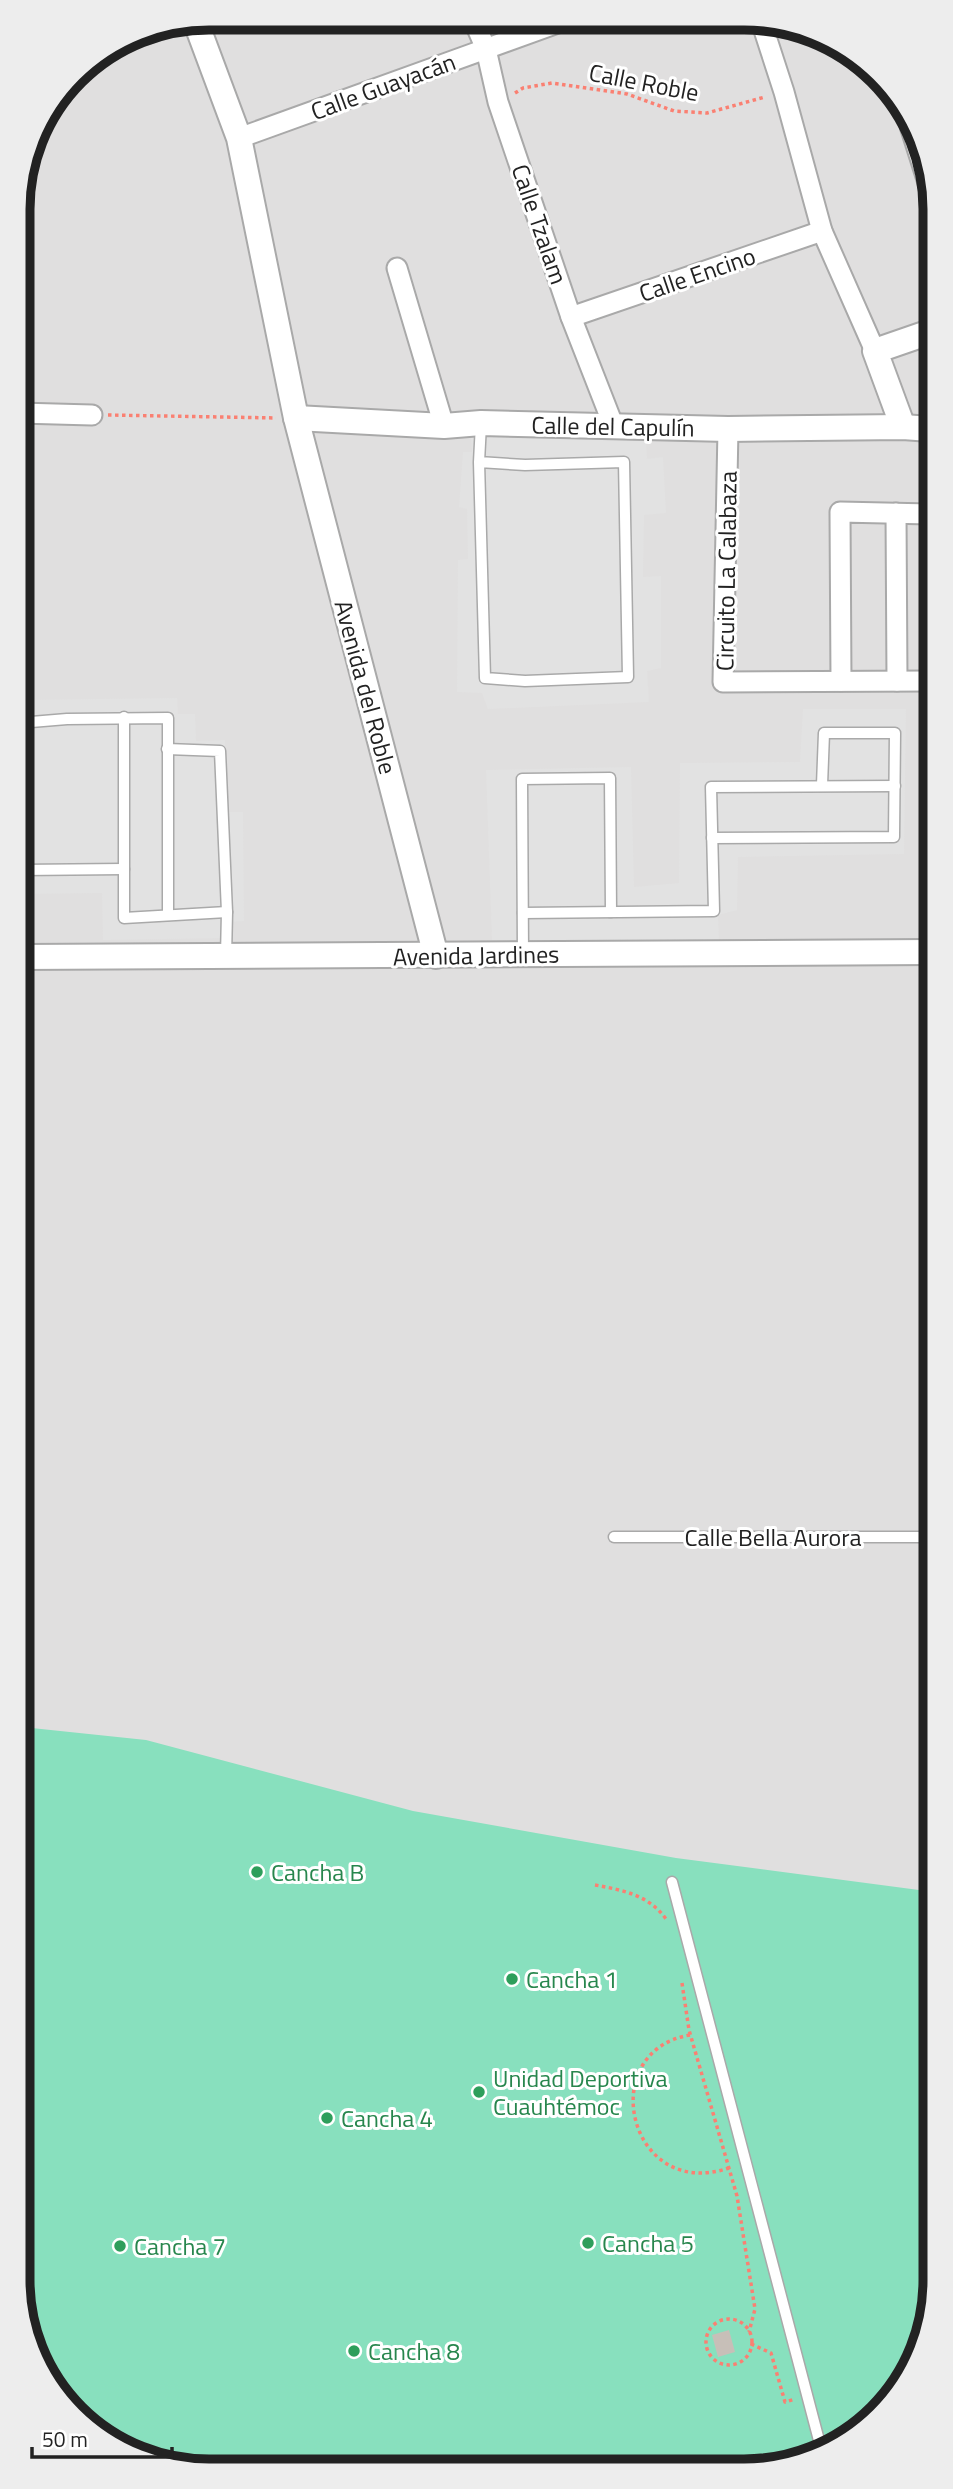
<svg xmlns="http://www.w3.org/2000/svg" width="953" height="2489" font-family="'Titillium Web',sans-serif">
<rect width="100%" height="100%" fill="#f2efe9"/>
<polygon fill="#e0dfdf" points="208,18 781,21 879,73 929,159 935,2293 921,2353 888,2406 794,2465 172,2468 74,2416 24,2330 18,196 37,124 82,65 136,32"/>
<polygon fill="#88e0be" points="22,1727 146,1740 413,1811 676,1858 934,1892 935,2293 921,2353 888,2406 794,2465 172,2468 74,2416 24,2330"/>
<g fill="#e2e2e2">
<polygon points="471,435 646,441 647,459 663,457 666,513 644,515 643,577 661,576 661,668 647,671 649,702 488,709 482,693 457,692 458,560 468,559 467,509 459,507 463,452 472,452"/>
<polygon points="177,698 178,714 195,714 196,741 225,740 226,812 243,812 244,921 228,922 228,938 103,940 102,893 20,894 19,700"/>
<polygon points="803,709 906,709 904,854 738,857 737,910 718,915 719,941 492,940 486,770 631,767 634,887 679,883 680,763 800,762"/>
</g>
<polygon fill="#c7bfb8" points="729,2330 735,2352 718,2357 712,2335"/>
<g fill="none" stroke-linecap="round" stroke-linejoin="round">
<defs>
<g id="service">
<polyline points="479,462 525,465 624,462 628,677 525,681 485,678 479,462 481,424"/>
<polyline points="124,717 124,918 227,912"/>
<polyline points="19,723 67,719 168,718 168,915"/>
<polyline points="167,749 220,751 227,912 226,956"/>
<polyline points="712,838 894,837 895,733 824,733 822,785"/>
<polyline points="20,870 124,869"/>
<polyline points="523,913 714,911 711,787 895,786"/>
<polyline points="523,955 522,779 610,778 611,912"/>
<polyline points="614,1537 933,1537"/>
<polyline points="672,1882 821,2448"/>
</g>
<g id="minor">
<polyline points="473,19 486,49 498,102 571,317 614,427"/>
<polyline points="761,21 784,92 822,231 875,351"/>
<polyline points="910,126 929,186"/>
<polyline points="239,138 566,20"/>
<polyline points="397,268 444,426"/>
<polyline points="571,317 822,231"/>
<polyline points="19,413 92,415"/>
<polyline points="728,429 723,682 931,681"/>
<polyline points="896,513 897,681"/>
<polyline points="841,681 840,512 930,514"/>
</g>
<g id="tertiary">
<polyline points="195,20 239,138 296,418 436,956"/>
<polyline points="296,418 444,426 481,423 728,429 903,427 930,429"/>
<polyline points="903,427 875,351 930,332"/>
<polyline points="20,957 931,952"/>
</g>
</defs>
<use href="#service" stroke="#a9a9a9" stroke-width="13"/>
<use href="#minor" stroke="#a9a9a9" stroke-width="23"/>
<use href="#tertiary" stroke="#a9a9a9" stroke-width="28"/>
<g stroke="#fa8072" stroke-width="3.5" stroke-dasharray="3.5 3.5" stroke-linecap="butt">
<polyline points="515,93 523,88 552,83 627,94 674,111 707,113 765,97"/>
<polyline points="108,415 276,418"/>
<path d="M 595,1885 C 622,1890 649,1895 666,1919"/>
<polyline points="682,1983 689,2030 737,2196 755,2309 749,2332"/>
<path d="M 690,2035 C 594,2051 628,2202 729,2168"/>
<circle cx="729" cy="2342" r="23"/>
<polyline points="751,2344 771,2353 785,2402 795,2399"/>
</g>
<use href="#service" stroke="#fff" stroke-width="10"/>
<use href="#minor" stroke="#fff" stroke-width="19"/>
<use href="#tertiary" stroke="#fff" stroke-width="24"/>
</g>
<g fill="#2e9e5b" stroke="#fff" stroke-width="2.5">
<circle cx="257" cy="1872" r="7"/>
<circle cx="512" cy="1979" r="7"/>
<circle cx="479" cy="2092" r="7"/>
<circle cx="327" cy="2118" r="7"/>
<circle cx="588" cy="2243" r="7"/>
<circle cx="120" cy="2246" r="7"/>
<circle cx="354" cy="2351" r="7"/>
</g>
<g text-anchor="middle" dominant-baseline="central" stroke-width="6" stroke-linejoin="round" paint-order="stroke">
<g font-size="24" fill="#222" stroke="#fff">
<text transform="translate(644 82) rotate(11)">Calle Roble</text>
<text transform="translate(383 86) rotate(-20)">Calle Guayacán</text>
<text transform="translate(540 224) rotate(71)">Calle Tzalam</text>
<text transform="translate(697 274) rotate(-19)">Calle Encino</text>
<text transform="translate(613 426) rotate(1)">Calle del Capulín</text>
<text transform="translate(726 571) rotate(-89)">Circuito La Calabaza</text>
<text transform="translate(366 687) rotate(75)">Avenida del Roble</text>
<text transform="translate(476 955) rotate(-1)">Avenida Jardines</text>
<text x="773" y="1537">Calle Bella Aurora</text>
</g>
<g font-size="24" fill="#27864d" stroke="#fff" text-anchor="start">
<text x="271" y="1872">Cancha B</text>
<text x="526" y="1979">Cancha 1</text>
<text x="493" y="2078">Unidad Deportiva<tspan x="493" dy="28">Cuauhtémoc</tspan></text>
<text x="341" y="2118">Cancha 4</text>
<text x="602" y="2243">Cancha 5</text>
<text x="134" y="2246">Cancha 7</text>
<text x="368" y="2351">Cancha 8</text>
</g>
</g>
<path d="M0 0H953V2489H0ZM209 30H744A179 179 0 0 1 923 209V2280A179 179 0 0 1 744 2459H209A179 179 0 0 1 30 2280V209A179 179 0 0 1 209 30Z" fill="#ededed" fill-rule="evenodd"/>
<path fill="none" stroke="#222" stroke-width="9" d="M209 30H744A179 179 0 0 1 923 209V2280A179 179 0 0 1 744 2459H209A179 179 0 0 1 30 2280V209A179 179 0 0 1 209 30Z"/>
<path d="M32 2447v10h140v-10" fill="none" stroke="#222222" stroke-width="3.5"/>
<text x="42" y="2447" font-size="21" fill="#222222" stroke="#ffffff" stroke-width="5" paint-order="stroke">50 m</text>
</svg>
